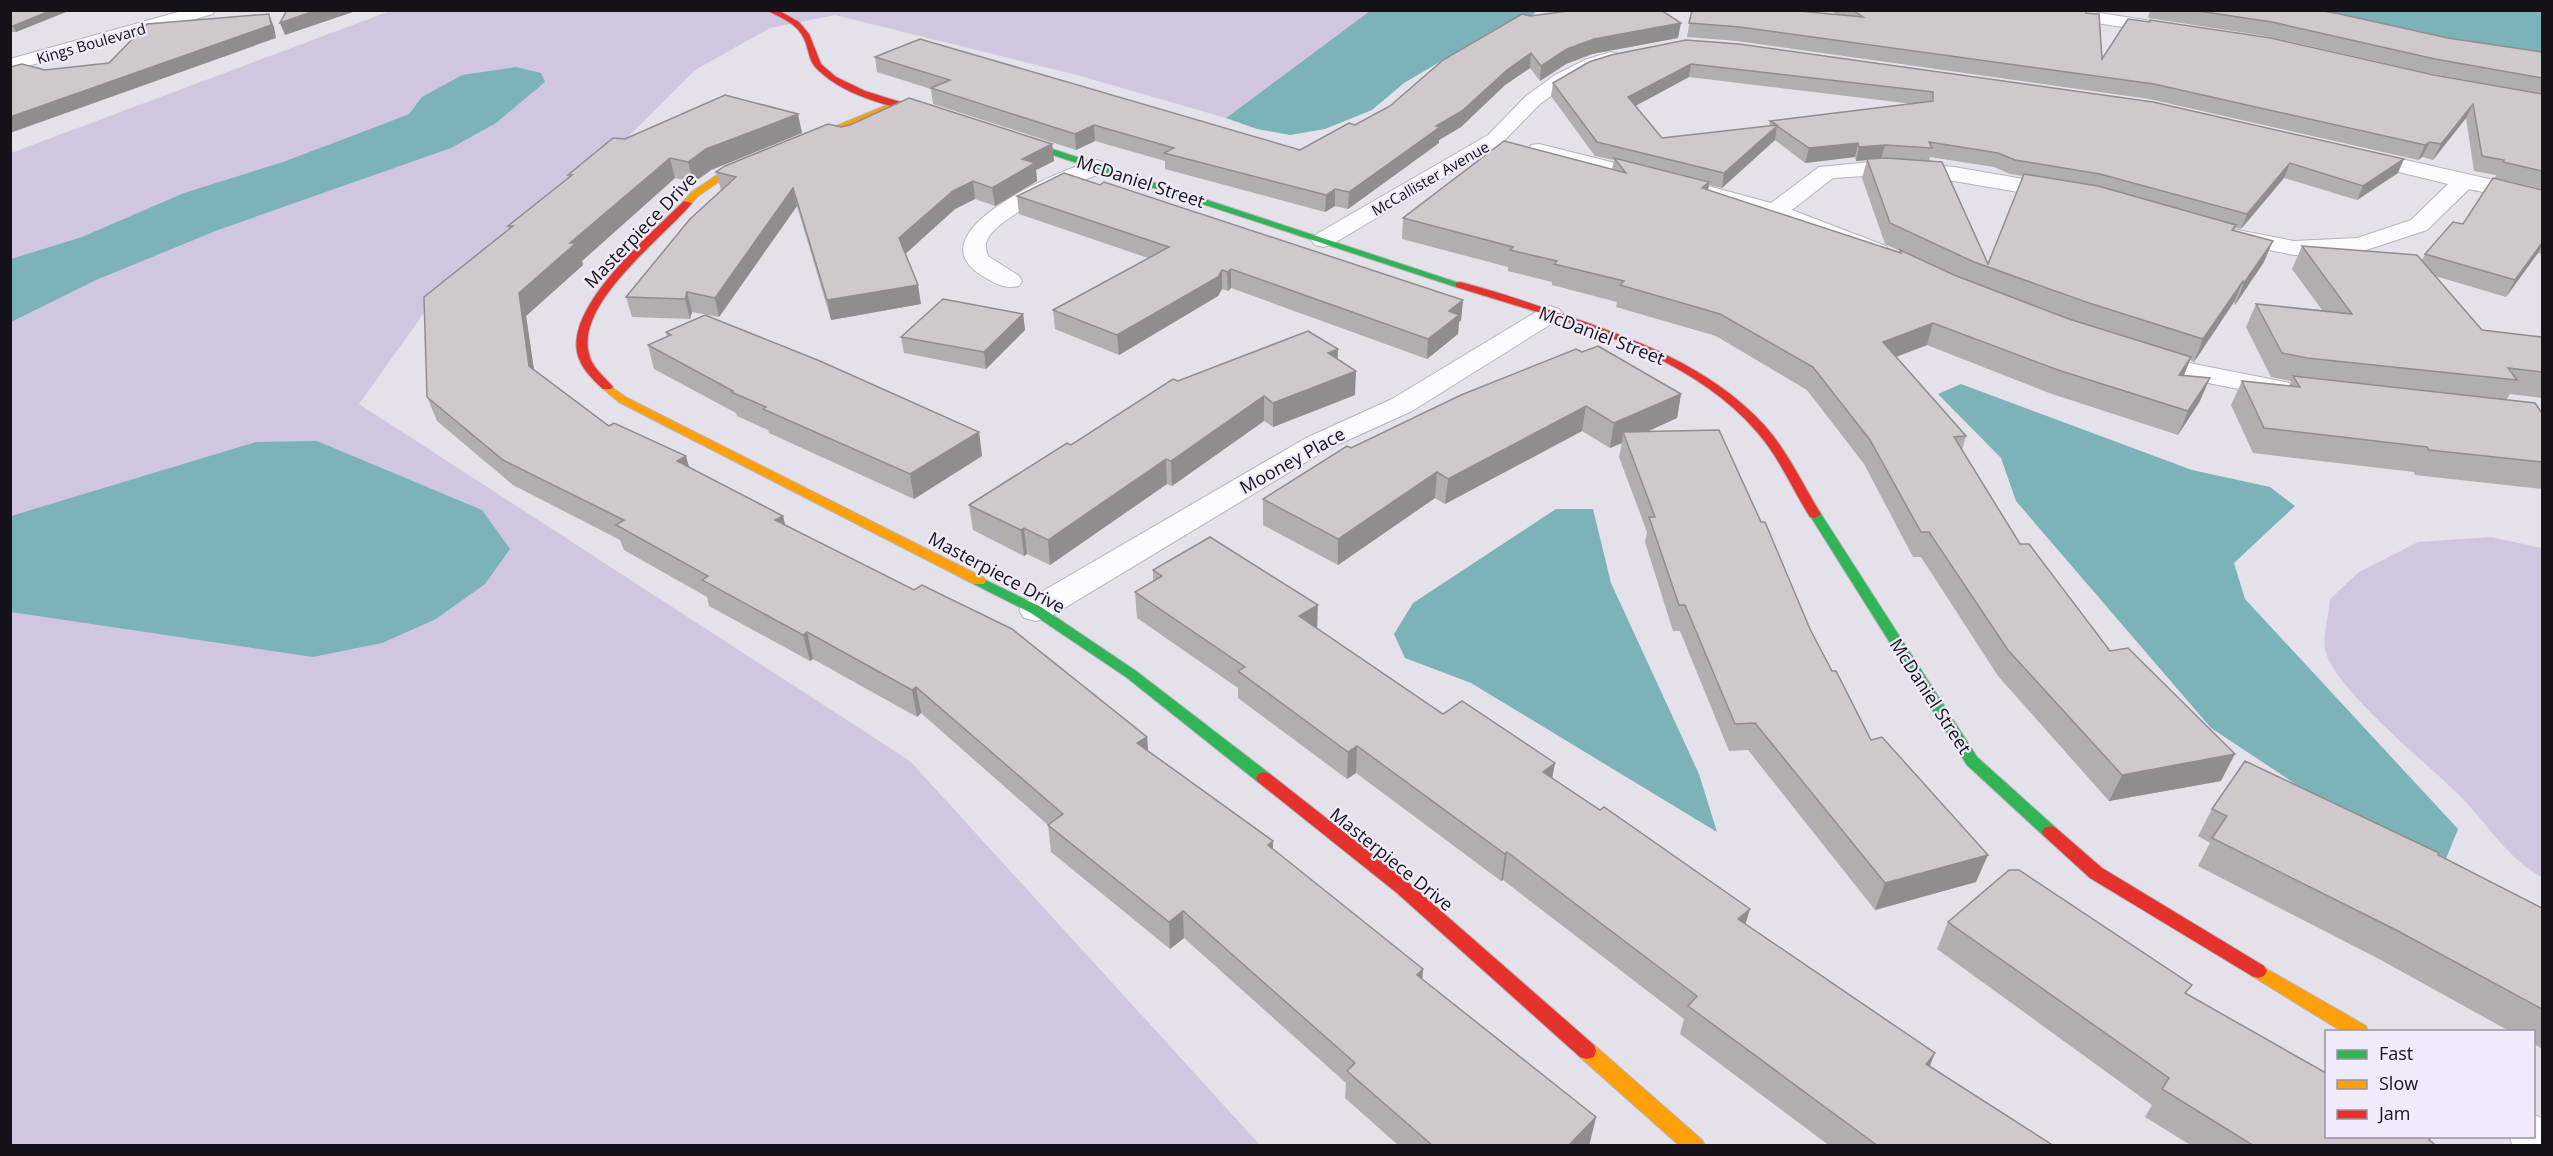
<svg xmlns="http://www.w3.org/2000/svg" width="2553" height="1156" font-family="'Open Sans',sans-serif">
<rect width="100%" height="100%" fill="#e4e1ea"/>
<g fill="#d0c6df">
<polygon points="390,11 1370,11 1226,118 1077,75 835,15 770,28 695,70 615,150 431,303 359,404 910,761 1260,1145 11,1146 11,153"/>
<path d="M 2491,537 L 2542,548 L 2542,877 C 2507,859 2486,821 2458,794 C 2428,764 2332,687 2325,649 C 2323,636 2329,613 2330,599 L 2359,572 L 2418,542 Z"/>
</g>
<g fill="#7cb3b8">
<polygon points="1370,11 1537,11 1530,17 1504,24 1404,83 1372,110 1325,129 1290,135 1257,129 1226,118"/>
<polygon points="2286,11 2542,11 2542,53 2530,54"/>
<polygon points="516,67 541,73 545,82 496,123 451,148 218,230 96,280 11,322 11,259 82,237 184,193 283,162 381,125 409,114 422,97 462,75"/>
<polygon points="1961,384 2192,470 2270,487 2295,506 2234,563 2245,599 2458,829 2443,866 2356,824 2211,728 2016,501 2001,458 1938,394"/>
<polygon points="317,441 482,510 510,549 485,584 436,619 382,643 313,657 11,612 11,516 256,442"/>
<polygon points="1556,509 1593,509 1611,583 1699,774 1717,832 1471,683 1405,658 1394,634 1413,603"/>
</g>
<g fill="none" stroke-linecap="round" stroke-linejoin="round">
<defs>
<g id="street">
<polygon points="185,10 215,10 213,14 10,71 10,59"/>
<polygon points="2034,10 2081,10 2170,24 2176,25 2179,29 2176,33 2170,34 2042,15"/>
<polygon points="1611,52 1618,54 1620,58 1618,62 1569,83 1540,104 1502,143 1331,245 1323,247 1315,245 1311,240 1315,235 1488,135 1526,96 1555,75 1587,59"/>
<polygon points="1539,144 1663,175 1666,180 1663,185 1655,187 1531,155 1528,150 1531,145"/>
<polygon points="2357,149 2542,191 2542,205 2469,189 2427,230 2360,252 2294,255 2219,240 2215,235 2219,230 2227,228 2294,241 2357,238 2411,220 2448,184 2349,160 2346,155 2349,150"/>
<path d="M 1096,160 L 1104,162 L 1107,167 L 1104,172 C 1079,182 993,216 986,243 C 985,246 987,253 988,256 L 1019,276 L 1022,281 L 1019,286 C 1004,290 993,282 981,275 C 912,231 1064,168 1096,160 Z"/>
<polygon points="1881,161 1954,167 2064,186 2072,188 2075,193 2072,198 2064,200 1954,181 1881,175 1833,178 1792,210 1886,246 1889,251 1886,256 1877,258 1786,223 1700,198 1697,193 1700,188 1708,186 1771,203 1819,167"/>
<polygon points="1550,306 1559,309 1563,314 1559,319 1412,411 1326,450 1048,618 1036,621 1024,618 1019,610 1024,602 1306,438 1392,399 1541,309"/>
<polygon points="2142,348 2194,364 2295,384 2299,390 2295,396 2285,398 2188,379 2132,362 2129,356 2132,350"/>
<polygon points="2534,1115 2542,1118 2542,1146 2513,1146 2509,1136 2534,1136"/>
</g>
<g id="fast">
<polygon points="1007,136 1013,136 1465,285 1460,288 1456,287 1007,140"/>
<polygon points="1815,510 1821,514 1977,757 2056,828 2058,832 2056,836 2050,838 2044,836 1967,765 1809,514"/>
<polygon points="979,577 1041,607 1136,671 1270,774 1272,778 1270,782 1258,782 1126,677 1031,613 974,584 972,581"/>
</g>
<g id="slow">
<polygon points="897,101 904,103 723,179 698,196 690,205 682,203 692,192 717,175"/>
<polygon points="607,384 627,398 984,578 986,581 984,584 974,584 619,402 601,387"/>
<polygon points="2258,964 2366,1026 2368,1032 2343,1032 2252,976 2249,971 2252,966"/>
<polygon points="1587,1043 1594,1045 1702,1140 1705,1146 1680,1146 1580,1057 1578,1051 1580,1045"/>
</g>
<g id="jam">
<path d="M 767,10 L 778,10 L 799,22 L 809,34 L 821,64 L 836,77 L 865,91 L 945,116 L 941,119 C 901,108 849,100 818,70 C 809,62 809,51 805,41 C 798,23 782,19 767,10 Z"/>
<path d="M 684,201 L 692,203 C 663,238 575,303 589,354 C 592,368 604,376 613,387 L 611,389 L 603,389 C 592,379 580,367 577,352 C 568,303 652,233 684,201 Z"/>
<path d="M 1460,282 C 1492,290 1524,301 1556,312 C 1630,337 1711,366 1765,426 C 1788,452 1803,485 1821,514 L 1815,518 L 1810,517 C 1792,489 1779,457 1757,432 C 1686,349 1557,319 1456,287 L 1456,283 Z"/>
<polygon points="1264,772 1270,774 1409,883 1594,1045 1596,1051 1594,1057 1587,1059 1580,1057 1397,893 1258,782 1256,778 1258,774"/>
<polygon points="2050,826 2056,828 2102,868 2264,966 2267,971 2264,976 2258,978 2252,976 2090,878 2044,836 2042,832 2044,828"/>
</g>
</defs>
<use href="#street" stroke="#b6b4bb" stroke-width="2"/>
<use href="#fast" stroke="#b6b4bb" stroke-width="2"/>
<use href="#slow" stroke="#b6b4bb" stroke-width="2"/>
<use href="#jam" stroke="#b6b4bb" stroke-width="2"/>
<use href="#street" fill="#fbfafc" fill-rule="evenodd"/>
<use href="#fast" fill="#30b455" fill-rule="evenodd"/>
<use href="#slow" fill="#ff9f0a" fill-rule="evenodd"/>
<use href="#jam" fill="#e5322d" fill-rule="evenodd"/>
</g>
<g fill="#b2adaf" fill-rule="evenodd">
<polygon points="10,10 71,10 16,32 10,32"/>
<polygon points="1692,10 1836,14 1830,10 2086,10 2086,13 2102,59 2434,75 2542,94 2542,189 2495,178 2496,175 2474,171 2466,118 2433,160 2422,157 2418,160 2149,99 1737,41 1687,37"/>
<polygon points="2150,10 2318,10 2448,38 2542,52 2542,94 2428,73 2266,36 2148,18"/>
<polygon points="1678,38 1592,54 1566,64 1540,81 1530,68 1505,85 1461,127 1439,140 1439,143 1348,209 1335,206 1325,212 1165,169 1165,161 1095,141 1076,150 933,104 931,89 877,72 875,57 1300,150 1355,125 1390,106 1443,60"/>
<path d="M 1686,40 L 2398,173 L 2357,200 L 2284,178 L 2241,229 L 2235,228 L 2234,231 L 2264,262 L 2235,305 L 2234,302 L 2194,362 L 2190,360 L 2184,375 L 2200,401 L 2178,435 L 2049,393 L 1927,345 L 1896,357 L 1966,436 L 1962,450 L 2020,544 L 2110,651 L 2221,781 L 2109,801 L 1998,676 L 1921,557 L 1913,557 L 1864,464 L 1807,390 L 1716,336 L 1616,307 L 1617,302 L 1552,285 L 1552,282 L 1508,271 L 1508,267 L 1402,239 L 1403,218 L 1612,169 L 1614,160 L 1595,156 L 1551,96 L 1553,83 ZM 1689,77 L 1913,104 L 1770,121 L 1769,126 L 1662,138 L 1635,106 ZM 1775,140 L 1805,163 L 1855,157 L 1856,161 L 1867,160 L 1862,178 L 1885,244 L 1900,251 L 1899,253 L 1708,190 L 1709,185 L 1722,188 ZM 1930,157 L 1994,167 L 2010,174 L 2023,176 L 1988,264 L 1929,161 Z"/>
<polygon points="841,127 1052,144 1054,161 1036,170 1037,181 995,206 975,199 955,209 905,254 921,304 831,320 797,206 719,317 692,312 690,319 632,317 626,297 721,190 716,172"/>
<polygon points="802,133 711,170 693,183 675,178 582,261 583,265 526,316 534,370 609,426 783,516 785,525 1147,737 1148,751 1423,969 1422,979 1596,1117 1589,1146 1399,1146 1345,1098 1346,1083 1184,938 1170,949 1051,852 1048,825 921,713 917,717 813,659 810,661 709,606 707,597 624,550 620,540 513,485 437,421 427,397 509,230 508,226 569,178 568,175 625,139"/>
<polygon points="2542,190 2542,254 2538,253 2506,297 2435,276 2482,330 2542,339 2542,398 2510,394 2506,400 2542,413 2542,489 2415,475 2414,472 2253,453 2231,405 2242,381 2289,386 2291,381 2271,377 2246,327 2256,304 2322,310 2292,269 2302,246 2422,260 2425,254 2463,224"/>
<polygon points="1017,196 1463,300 1461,320 1459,322 1458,334 1427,359 1231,288 1228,291 1222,289 1218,296 1119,355 1055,329 1053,310 1148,258 1019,214"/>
<polygon points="1023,314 1025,330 986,369 904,353 901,337"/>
<polygon points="666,332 979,432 982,456 914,499 769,433 768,430 737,416 736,413 654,369 648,345 667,337"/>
<polygon points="1338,349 1337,359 1355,395 1273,427 1264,421 1172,486 1167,484 1050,565 1027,554 1024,556 973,530 969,505 1178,381"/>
<polygon points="1582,352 1681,394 1677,418 1647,431 1810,629 1832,671 1871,740 1976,882 1875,910 1748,750 1729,751 1680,631 1673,631 1645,542 1647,532 1619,457 1622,443 1610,448 1582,431 1445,504 1435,498 1338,565 1263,525 1263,499"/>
<polygon points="1153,570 1317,629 1443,714 1555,763 1552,778 1746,924 1935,1053 1930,1066 2054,1146 1830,1146 1680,1034 1684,1019 1503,880 1501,881 1356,773 1347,779 1238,698 1238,688 1137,618 1135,592 1153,581"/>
<polygon points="2212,809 2438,855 2542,908 2542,1049 2534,1044 2534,1032 2511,1032 2379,959 2198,866 2210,843 2198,836"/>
<polygon points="1948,922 2187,994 2437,1146 2192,1146 2145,1117 2152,1105 1937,949"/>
</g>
<g fill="#918d8f">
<polygon points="52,10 71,10 16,32 13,26"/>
<polygon points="317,10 359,10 285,35 280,23"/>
<polygon points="269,14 274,27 276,38 10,133 10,117"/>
<polygon points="1681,23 1678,38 1592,54 1566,64 1540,81 1541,66 1567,49 1594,39"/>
<polygon points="1531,53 1530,68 1505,85 1461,127 1439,140 1439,143 1348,209 1349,192 1436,126 1507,70"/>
<polygon points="1691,64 1689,77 1626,111 1628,97"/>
<polygon points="2473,104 2466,118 2433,160 2441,144"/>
<polygon points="798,114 802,133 711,170 693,183 688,162 706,149"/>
<polygon points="1094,125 1095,141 1076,150 1075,134"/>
<polygon points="1777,126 1775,140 1722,188 1724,173"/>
<polygon points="2430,142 2422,157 2418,160 2425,145"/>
<polygon points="1858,143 1855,157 1805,163 1809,148"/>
<polygon points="1052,144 1054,161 1036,170 1037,181 995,206 992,188 1022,159"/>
<polygon points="1885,145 1881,159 1856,161 1859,147"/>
<polygon points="670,158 675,178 582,261 583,265 526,316 537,390 529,366 519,293 570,243"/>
<polygon points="2404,159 2398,173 2357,200 2363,186"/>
<polygon points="2290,163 2284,178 2241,229 2247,214"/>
<polygon points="973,181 975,199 955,209 902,257 899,238 953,191"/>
<polygon points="1709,182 1706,202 1702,188"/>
<polygon points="793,188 797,206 719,317 715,298"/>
<polygon points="1335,189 1335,206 1325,212 1326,195"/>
<polygon points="2273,241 2264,262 2235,305 2244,283"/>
<polygon points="2542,243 2542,245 2538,253 2506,297 2515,280"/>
<polygon points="1231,269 1231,288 1228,291 1227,272"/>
<polygon points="1222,270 1222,289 1218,296 1119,355 1117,335"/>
<polygon points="2243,281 2234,302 2194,362 2203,339"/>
<polygon points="918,285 921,304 831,320 827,300"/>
<polygon points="687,292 692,312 690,319 685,299"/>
<polygon points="1463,300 1461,320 1459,322 1458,334 1427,359 1428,339 1449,311"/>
<polygon points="1023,314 1025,330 986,369 984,352"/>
<polygon points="1933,323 1927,345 1877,364 1883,342"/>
<polygon points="1338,349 1337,373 1328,353"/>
<polygon points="2191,357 2182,380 2179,375"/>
<polygon points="1356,371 1355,395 1273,427 1273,403"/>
<polygon points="2210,378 2200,401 2178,435 2188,411"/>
<polygon points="1681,394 1677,418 1627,441 1623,432 1622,443 1610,448 1614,423"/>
<polygon points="1264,396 1264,421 1172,486 1171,461"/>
<polygon points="1586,406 1582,431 1445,504 1448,479"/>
<polygon points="979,432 982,456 914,499 910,474"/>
<polygon points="686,456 693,481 677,461"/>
<polygon points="1166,459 1167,484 1050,565 1048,540"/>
<polygon points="1437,472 1435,498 1338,565 1338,539"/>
<polygon points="783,516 789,541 775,520"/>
<polygon points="1024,528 1027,554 1024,556 1021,530"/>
<polygon points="1318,605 1317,631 1299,616"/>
<polygon points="807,632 813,659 810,661 803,635"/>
<polygon points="916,687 921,713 917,717 912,690"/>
<polygon points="1147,737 1149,763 1137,743"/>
<polygon points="1357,746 1356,773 1347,779 1348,752"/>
<polygon points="2235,754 2221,781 2109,801 2122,775"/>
<polygon points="1555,763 1550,790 1543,772"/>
<polygon points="1273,841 1273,868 1268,845"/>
<polygon points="1507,852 1503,880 1501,881 1505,854"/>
<polygon points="1988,855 1976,882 1875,910 1885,883"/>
<polygon points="1750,909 1742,936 1738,919"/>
<polygon points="1183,911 1184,938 1170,949 1169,922"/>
<polygon points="1423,969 1421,996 1417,975"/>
<polygon points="1935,1053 1923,1081 1926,1064"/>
<polygon points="1596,1117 1589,1146 1568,1146"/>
</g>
<g fill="#cfc9cc" stroke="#918d8f" stroke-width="1.5" fill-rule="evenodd">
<polygon points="10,10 52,10 13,26 10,26"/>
<polygon points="287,10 317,10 280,23"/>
<polygon points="1576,10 1661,10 1681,23 1594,39 1567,49 1541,66 1531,53 1507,70 1462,111 1436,126 1440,127 1349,192 1335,189 1326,195 1164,153 1174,148 1094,125 1075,134 931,88 950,80 875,57 920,39 1300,150 1349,123 1355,125 1390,106 1443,60 1522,14 1530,16"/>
<polygon points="1692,10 1788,10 1863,17 1853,10 2086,10 2086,13 2099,14 2102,59 2128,19 2150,22 2150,20 2271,38 2434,75 2542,94 2542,171 2503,162 2504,160 2482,156 2473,104 2441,144 2430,142 2425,145 2154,84 1740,27 1689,23"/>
<polygon points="2192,10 2318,10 2340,14 2448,38 2542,52 2542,78 2435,59 2272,22"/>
<polygon points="269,14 271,25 10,117 10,67 22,64 45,70 109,63 147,24"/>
<path d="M 1686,40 L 1739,44 L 2153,102 L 2404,159 L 2363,186 L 2290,163 L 2247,214 L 2100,174 L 2015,160 L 1998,153 L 1929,142 L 1932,148 L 1885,145 L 1859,147 L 1858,143 L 1809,148 L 1777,126 L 1724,173 L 1597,142 L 1553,83 L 1589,62 L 1611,55 ZM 1691,64 L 1933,92 L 1933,101 L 1770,121 L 1777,125 L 1662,138 L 1628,97 Z"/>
<polygon points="725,95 798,114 706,149 688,162 670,158 570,243 576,243 519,293 529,366 609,426 614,423 686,456 677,461 783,516 775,520 914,590 922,585 1012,629 1147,737 1137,743 1273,841 1268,845 1423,969 1417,975 1596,1117 1568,1146 1433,1146 1347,1071 1355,1063 1183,911 1169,922 1048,825 1063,814 916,687 912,690 807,632 803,635 702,580 708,576 616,525 624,520 503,460 427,397 424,297 513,226 508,226 572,175 568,175 613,138 625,139"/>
<polygon points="909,98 1052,144 1022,159 1035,163 992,188 973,181 953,191 899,238 918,285 827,300 793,188 715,298 687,292 685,299 626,297 690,219 736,177 716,172 725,166 828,124 841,127 850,125"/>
<polygon points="1504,141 1626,173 1614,158 1709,182 1702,188 1901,253 1900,250 1954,275 2069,319 2191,357 2179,375 2210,378 2188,411 2058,370 1933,323 1883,342 1966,436 1954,437 2020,544 2029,544 2110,651 2128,648 2235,754 2122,775 2008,650 1929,532 1921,532 1870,440 1813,367 1720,314 1620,285 1624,281 1554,264 1557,261 1510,250 1513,247 1403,218"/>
<polygon points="1886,158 1942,162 1988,264 2024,174 2098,186 2236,225 2232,230 2273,241 2244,283 2243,281 2203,339 2089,303 1974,262 1890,223 1867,159"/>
<polygon points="1064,173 1100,185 1104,182 1463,300 1449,311 1459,315 1428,339 1231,269 1227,272 1222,270 1218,277 1117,335 1053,310 1169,247 1017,196"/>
<polygon points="2493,178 2542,190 2542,243 2515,280 2425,254 2453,222 2463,224"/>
<polygon points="2302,246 2417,255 2482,330 2541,337 2542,339 2542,372 2508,368 2517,380 2307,358 2282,353 2256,304 2352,314"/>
<polygon points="943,299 1023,314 984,352 901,337"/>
<polygon points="705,315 820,361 979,432 910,474 763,409 766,407 731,392 733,391 648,345 671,335 666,332"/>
<polygon points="1308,331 1338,349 1328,353 1356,371 1273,403 1264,396 1171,461 1166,459 1048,540 1024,528 1021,530 969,505 1067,443 1071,445 1173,379 1178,381"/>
<polygon points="1598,346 1681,394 1614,423 1586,406 1448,479 1437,472 1338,539 1263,499 1347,446 1351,448 1461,395 1576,349 1582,352"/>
<polygon points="2293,376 2535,403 2542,413 2542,462 2429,450 2427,447 2264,428 2242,381 2300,387"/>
<polygon points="1719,430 1761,522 1765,522 1810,629 1832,671 1836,671 1871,740 1882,737 1988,855 1885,883 1755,723 1735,724 1685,605 1679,605 1649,517 1655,517 1623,432"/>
<polygon points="1210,537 1318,605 1299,616 1443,714 1462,701 1555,763 1543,772 1600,810 1604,807 1750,909 1738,919 1935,1053 1926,1064 2054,1146 1878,1146 1688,1006 1697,996 1507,852 1505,854 1357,746 1348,752 1238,671 1245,667 1135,592 1162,576 1153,570"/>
<polygon points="2245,761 2439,853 2438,855 2542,908 2542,1009 2398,931 2212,838 2227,816 2212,809"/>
<polygon points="2009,870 2019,870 2192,985 2185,993 2326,1073 2326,1137 2431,1137 2429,1140 2437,1146 2254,1146 2162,1089 2169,1078 1948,922"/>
</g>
<g text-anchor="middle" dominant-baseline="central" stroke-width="4.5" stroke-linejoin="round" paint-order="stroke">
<g font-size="15" fill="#141218" stroke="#f1eafb">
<text transform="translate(91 43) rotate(-16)">Kings Boulevard</text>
<text transform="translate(1430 178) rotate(-30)">McCallister Avenue</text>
</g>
<g font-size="18" fill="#141218" stroke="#f1eafb">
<text transform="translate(1141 181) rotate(18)">McDaniel Street</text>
<text transform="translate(640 230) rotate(-46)">Masterpiece Drive</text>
<text transform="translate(1602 335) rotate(21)">McDaniel Street</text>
<text transform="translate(1292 460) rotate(-29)">Mooney Place</text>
<text transform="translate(997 572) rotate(28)">Masterpiece Drive</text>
<text transform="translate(1931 696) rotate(57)">McDaniel Street</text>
<text transform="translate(1392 859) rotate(39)">Masterpiece Drive</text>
</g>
</g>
<rect width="2553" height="1156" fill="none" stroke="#141218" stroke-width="24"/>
<rect x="2325" y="1030" width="210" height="108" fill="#f1eafb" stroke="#9994a0" stroke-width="1.5"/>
<rect x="2337" y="1050" width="30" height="9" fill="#30b455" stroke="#9994a0" stroke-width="1.5"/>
<text x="2379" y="1060" font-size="18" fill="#141218">Fast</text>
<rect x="2337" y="1080" width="30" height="9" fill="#ff9f0a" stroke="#9994a0" stroke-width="1.5"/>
<text x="2379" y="1090" font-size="18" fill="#141218">Slow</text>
<rect x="2337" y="1110" width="30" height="9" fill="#e5322d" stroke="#9994a0" stroke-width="1.5"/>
<text x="2379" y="1120" font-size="18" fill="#141218">Jam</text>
</svg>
